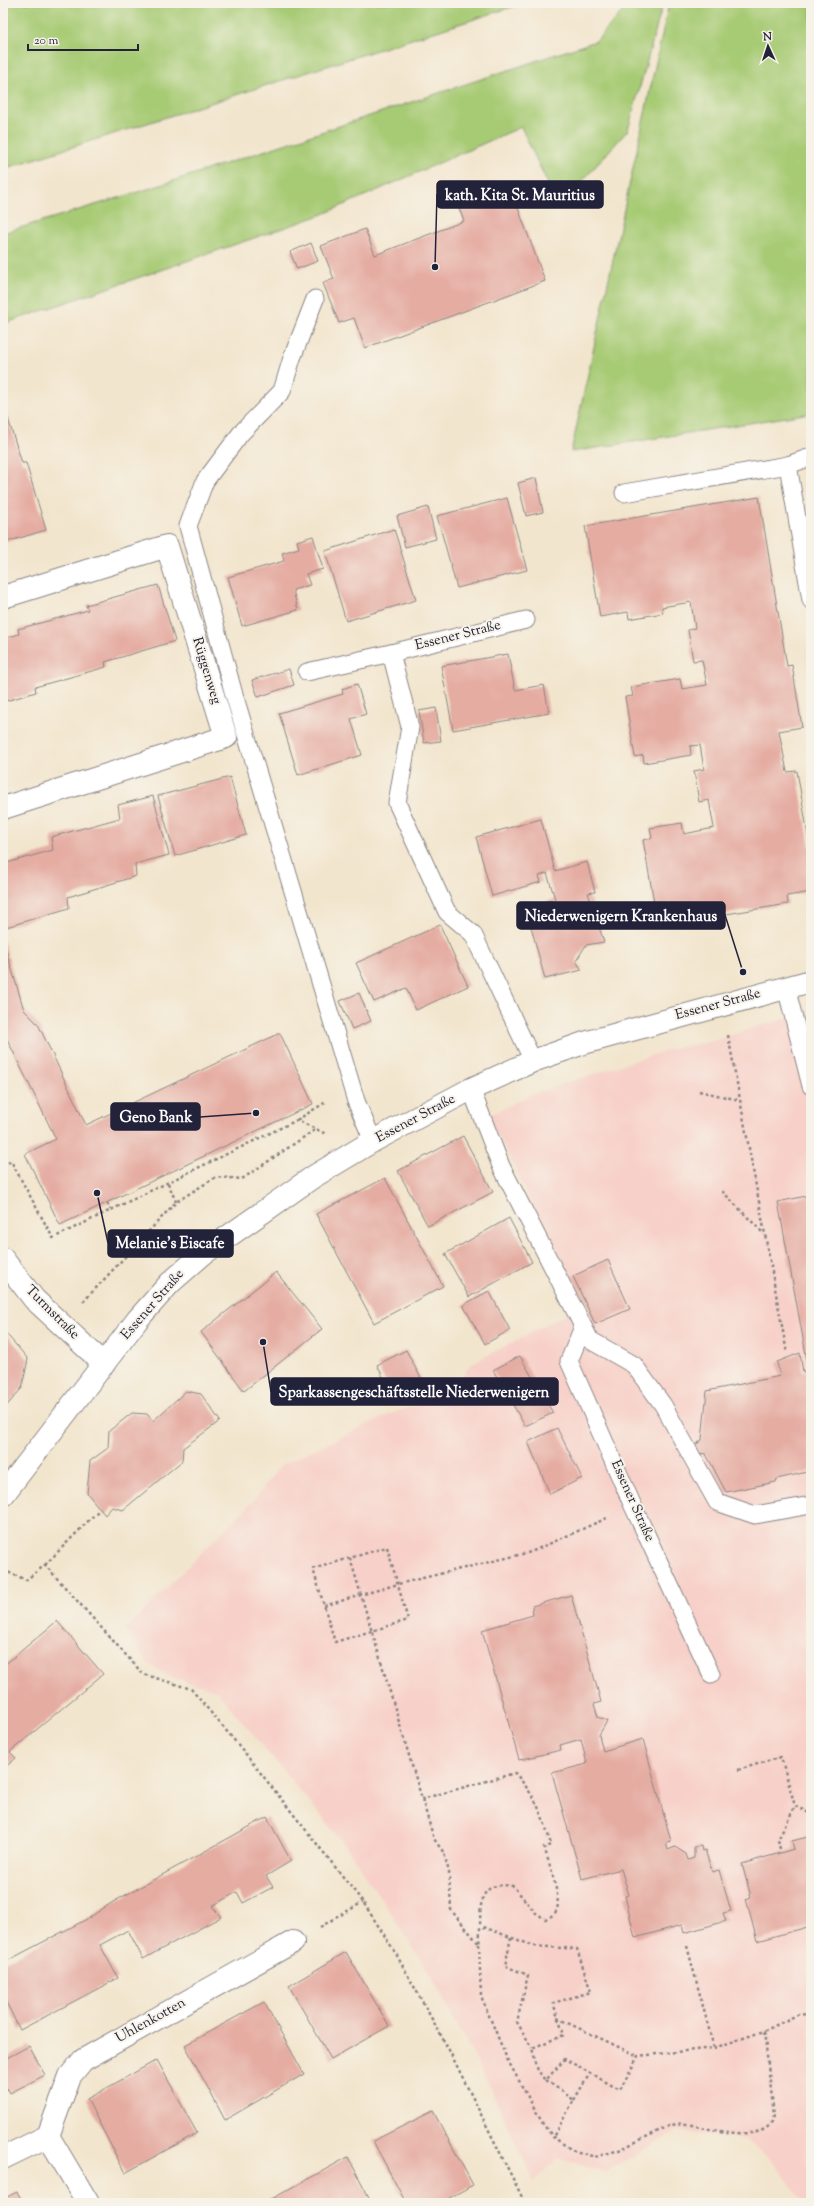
<svg xmlns="http://www.w3.org/2000/svg" width="814" height="2206" font-family="'Sorts Mill Goudy',serif">
<rect width="100%" height="100%" fill="#f7f3e8"/>
<filter id="ink" filterUnits="userSpaceOnUse"><feTurbulence type="fractalNoise" baseFrequency=".025" numOctaves="2"/><feDisplacementMap in="SourceGraphic" scale="8" xChannelSelector="R" yChannelSelector="G"/><feConvolveMatrix kernelMatrix="1 2 1 2 8 2 1 2 1" color-interpolation-filters="sRGB"/></filter>
<filter id="wash" filterUnits="userSpaceOnUse"><feTurbulence type="fractalNoise" baseFrequency=".012" numOctaves="4" result="noise"/><feDisplacementMap in="SourceGraphic" scale="16" xChannelSelector="R" yChannelSelector="G"/><feGaussianBlur stdDeviation="0.9" result="paint"/><feColorMatrix in="noise" values="0 0 0 0 0 0 0 0 0 0 0 0 0 0 0 0 0 1.4 0 .05"/><feComposite in="paint" operator="in"/></filter>
<g filter="url(#wash)">
<rect width="100%" height="100%" fill="#f2e5cd"/>
<polygon fill="#f7d1c9" points="811,1012 811,2203 804,2203 769,2158 745,2139 677,2131 607,2171 558,2159 534,2181 481,2069 428,1970 346,1846 216,1690 168,1676 150,1665 125,1630 253,1501 281,1465 384,1417 455,1388 471,1364 582,1306 552,1238 530,1203 517,1171 488,1116 530,1095 670,1049 714,1041 756,1027"/>
<g fill="#a7cb74" stroke="#647658">
<polygon points="3,3 525,3 3,169"/>
<polygon points="630,3 663,3 628,130 559,207 521,127 321,215 3,324 3,233 161,185 596,41"/>
<polygon points="669,3 811,3 811,413 571,452"/>
</g>
<g id="blocks">
<g fill="#e5aca2">
<polygon points="511,189 545,281 365,348 354,318 339,323 323,283 334,279 321,246 365,229 375,255 464,221 459,208"/>
<polygon points="311,243 318,261 297,269 290,252"/>
<polygon points="3,403 22,463 26,463 46,530 3,543"/>
<polygon points="536,478 543,512 526,516 518,483"/>
<polygon points="759,497 787,666 792,665 802,727 779,731 787,772 797,771 811,853 811,892 787,896 788,904 658,925 643,840 652,838 650,828 682,823 684,834 714,828 709,800 699,802 694,771 704,769 700,745 690,746 691,755 644,763 643,755 635,757 625,697 633,696 631,687 680,679 682,689 707,685 702,660 693,661 688,630 695,628 691,602 662,607 663,613 629,619 628,612 600,617 585,526"/>
<polygon points="507,498 527,570 457,588 437,516"/>
<polygon points="428,507 436,539 405,547 397,516"/>
<polygon points="394,529 416,600 346,621 325,551"/>
<polygon points="313,536 323,569 306,574 310,585 293,590 298,610 242,626 228,577 284,561 282,553 299,548 297,541"/>
<polygon points="158,585 175,641 105,662 106,667 35,687 36,692 3,702 3,639 19,634 18,629 88,610 86,605"/>
<polygon points="508,654 515,690 544,685 549,713 453,730 441,666"/>
<polygon points="289,669 294,685 258,697 252,680"/>
<polygon points="357,684 366,714 351,719 362,755 298,775 279,713 343,694 342,689"/>
<polygon points="436,708 441,741 424,743 419,711"/>
<polygon points="230,777 246,835 175,856 158,796"/>
<polygon points="153,796 169,855 135,864 136,876 68,897 69,908 3,928 3,864 53,850 51,837 120,818 118,805"/>
<polygon points="541,819 555,871 587,862 595,892 588,893 604,942 586,945 576,961 582,970 545,979 526,908 555,899 547,873 539,876 541,882 492,896 476,837"/>
<polygon points="440,925 468,986 416,1010 406,988 374,1002 356,963"/>
<polygon points="3,940 24,1010 38,1024 86,1125 280,1033 313,1104 60,1225 25,1154 56,1139 3,1031"/>
<polygon points="359,993 371,1021 352,1029 340,1001"/>
<polygon points="463,1136 493,1192 428,1226 398,1171"/>
<polygon points="385,1178 443,1286 374,1323 316,1214"/>
<polygon points="811,1195 811,1471 777,1479 776,1482 726,1492 706,1454 698,1453 694,1446 702,1440 707,1391 780,1376 777,1362 800,1353 803,1372 809,1371 778,1202"/>
<polygon points="509,1218 532,1262 469,1297 445,1254"/>
<polygon points="608,1260 630,1309 595,1324 573,1276"/>
<polygon points="276,1272 322,1329 244,1391 201,1332"/>
<polygon points="489,1291 510,1330 485,1344 463,1305"/>
<polygon points="3,1330 28,1359 22,1388 3,1410"/>
<polygon points="406,1350 425,1386 396,1402 377,1365"/>
<polygon points="520,1356 553,1413 525,1426 493,1370"/>
<polygon points="186,1391 201,1394 220,1421 183,1448 182,1461 123,1510 112,1507 105,1515 87,1493 90,1461 108,1448 109,1431 132,1413 147,1414 153,1421"/>
<polygon points="557,1428 582,1478 550,1494 528,1442"/>
<polygon points="571,1595 601,1702 594,1704 598,1717 607,1721 599,1735 603,1751 643,1739 671,1841 666,1843 668,1850 675,1847 686,1854 688,1860 694,1858 694,1847 701,1846 702,1851 705,1850 712,1872 719,1870 731,1911 723,1913 726,1921 684,1933 682,1925 635,1938 625,1896 629,1895 621,1869 582,1879 552,1773 587,1764 581,1739 560,1745 561,1750 519,1760 482,1630 533,1615 532,1606"/>
<polygon points="57,1621 103,1674 10,1752 16,1758 3,1769 3,1666"/>
<polygon points="267,1817 291,1861 266,1876 273,1887 243,1903 237,1892 212,1906 221,1917 143,1959 128,1930 100,1945 118,1978 20,2030 5,2000 3,2001 3,1963 87,1919 113,1902"/>
<polygon points="811,1836 811,1926 757,1941 746,1899 751,1897 742,1864 794,1849 792,1841"/>
<polygon points="346,1952 389,2026 331,2059 289,1986"/>
<polygon points="264,2002 304,2074 225,2120 185,2045"/>
<polygon points="29,2046 45,2075 10,2093 8,2089 3,2092 3,2060"/>
<polygon points="157,2060 197,2133 125,2173 87,2099"/>
<polygon points="433,2111 473,2185 440,2203 406,2203 373,2141"/>
<polygon points="348,2157 372,2203 269,2203 268,2201"/>
<polygon points="17,2192 24,2203 3,2203 3,2199"/>
</g>
</g>
</g>
<g filter="url(#ink)">
<use href="#blocks" fill-opacity="0" stroke="#8a8484" stroke-width="1"/>
<g fill="none" stroke-linecap="round" stroke-linejoin="round">
<defs>
<g id="lane">
<polyline points="315,299 292,358 282,391 241,433 205,481 188,526 233,691 356,1101 373,1141"/>
<polyline points="788,465 811,600"/>
<polyline points="624,493 788,465 811,457"/>
<polyline points="391,653 526,620"/>
<polyline points="307,672 391,653 410,727 397,803 447,912 473,934 533,1061"/>
<polyline points="786,987 811,1086"/>
<polyline points="471,1089 501,1166 590,1340 634,1365 663,1405 717,1502 755,1515 811,1505"/>
<polyline points="583,1327 569,1361 633,1506 711,1674"/>
</g>
<g id="street">
<polyline points="3,597 167,546 226,737 3,808"/>
<polyline points="3,1259 34,1299 104,1364"/>
<polyline points="48,2136 88,2203"/>
<polyline points="3,2158 48,2136 70,2076 83,2060 293,1942"/>
</g>
<polyline id="secondary" points="3,1495 138,1319 170,1283 203,1254 313,1177 373,1141 471,1089 533,1061 584,1043 811,981"/>
</defs>
<use href="#lane" stroke="#8a8484" stroke-width="19"/>
<use href="#street" stroke="#8a8484" stroke-width="24"/>
<use href="#secondary" stroke="#8a8484" stroke-width="24"/>
<g stroke="#8a8484" stroke-width="2.5" stroke-dasharray="3 3" stroke-linecap="butt">
<polyline points="728,1035 787,1353"/>
<polyline points="699,1091 739,1100"/>
<polyline points="297,1120 326,1102"/>
<polyline points="3,1166 11,1161 53,1238 297,1120 326,1134"/>
<polyline points="168,1183 176,1202"/>
<polyline points="722,1191 764,1234"/>
<polyline points="107,1203 111,1210"/>
<polyline points="83,1302 176,1202 216,1177 242,1179 316,1129"/>
<polygon points="387,1547 408,1620 335,1642 313,1569"/>
<path d="M 350,1558 L 422,1799 L 434,1839 L 444,1853 L 449,1872 L 451,1910 L 479,1944 C 483,1915 471,1879 513,1886 L 536,1913 L 545,1919 C 550,1917 555,1915 557,1909 C 561,1897 548,1860 544,1847 L 551,1845 C 543,1815 536,1797 515,1773 L 422,1799"/>
<polyline points="45,1565 100,1509"/>
<polyline points="3,1570 26,1580 45,1565 143,1674 191,1689 240,1747 363,1902 395,1952 449,2050 525,2203"/>
<polyline points="324,1606 398,1584 531,1552 607,1518"/>
<polyline points="738,1770 781,1757 795,1806 811,1814"/>
<polyline points="780,1849 778,1840 795,1806"/>
<polyline points="320,1927 363,1902"/>
<polyline points="511,1937 505,1966 528,1975 517,2022 532,2048"/>
<path d="M 479,1944 L 481,1996 L 507,2059 L 543,2124 L 553,2137 L 572,2150 L 595,2157 L 619,2150 L 669,2126 C 675,2124 681,2123 687,2124 C 707,2128 770,2147 774,2115 L 764,2031 L 714,2048 L 638,2056 L 620,2090 L 565,2059 L 546,2080 L 538,2071 L 532,2048 L 564,2035 L 553,2003 L 591,1992 L 577,1949 L 534,1946 L 481,1926"/>
<polyline points="687,1946 714,2048"/>
<polyline points="557,2018 638,2056"/>
<polyline points="764,2031 799,2014 811,2015"/>
<polyline points="546,2080 574,2100 553,2137"/>
<polyline points="574,2100 590,2073"/>
</g>
<use href="#lane" stroke="#fff" stroke-width="17"/>
<use href="#street" stroke="#fff" stroke-width="22"/>
<use href="#secondary" stroke="#fff" stroke-width="22"/>
</g>
</g>
<g text-anchor="middle" dominant-baseline="central" stroke-width="4" stroke-linejoin="round" paint-order="stroke">
<g font-size="14" fill="#22223b" stroke="#f7f3e8">
<text transform="translate(458 636) rotate(-14)">Essener Straße</text>
<text transform="translate(206 671) rotate(73)">Rüggenweg</text>
<text transform="translate(718 1005) rotate(-15)">Essener Straße</text>
<text transform="translate(416 1119) rotate(-28)">Essener Straße</text>
<text transform="translate(153 1305) rotate(-49)">Essener Straße</text>
<text transform="translate(52 1313) rotate(45)">Turmstraße</text>
<text transform="translate(632 1501) rotate(66)">Essener Straße</text>
<text transform="translate(151 2021) rotate(-29)">Uhlenkotten</text>
</g>
</g>
<path fill="none" stroke="#22223b" stroke-width="1.5" d="M435 267L437 194M743 972L725 915M256 1113L200 1117M97 1193L108 1243M263 1342L271 1392"/>
<g fill="#22223b" stroke="#f7f3e8" stroke-width="1.5">
<circle cx="435" cy="267" r="4"/>
<circle cx="743" cy="972" r="4"/>
<circle cx="256" cy="1113" r="4"/>
<circle cx="97" cy="1193" r="4"/>
<circle cx="263" cy="1342" r="4"/>
</g>
<g fill="#22223b" stroke="#22223b" stroke-width="1.5">
<rect x="437" y="181" width="166" height="27" rx="4"/>
<rect x="517" y="902" width="208" height="27" rx="4"/>
<rect x="111" y="1103" width="89" height="27" rx="4"/>
<rect x="108" y="1230" width="125" height="27" rx="4"/>
<rect x="271" y="1378" width="287" height="27" rx="4"/>
</g>
<g font-size="15" text-anchor="middle" font-weight="bold" fill="#fff">
<text x="520" y="200">kath. Kita St. Mauritius</text>
<text x="621" y="921">Niederwenigern Krankenhaus</text>
<text x="156" y="1122">Geno Bank</text>
<text x="170" y="1248">Melanie's Eiscafe</text>
<text x="414" y="1397">Sparkassengeschäftsstelle Niederwenigern</text>
</g>
<rect width="814" height="2206" fill="none" stroke="#f7f3e8" stroke-width="16"/>
<g transform="translate(768 46) rotate(357)" stroke="#f7f3e8" stroke-width="3" paint-order="stroke">
<path d="M0-3L7 15L0 10L-7 15Z" fill="#22223b"/>
<text y="-6" font-size="11" font-weight="bold" text-anchor="middle" fill="#22223b">N</text>
</g>
<path d="M28 44v6h110v-6" fill="none" stroke="#22223b" stroke-width="2"/>
<text x="34" y="44" font-size="12" fill="#22223b" stroke="#f7f3e8" stroke-width="3" paint-order="stroke">20 m</text>
</svg>
